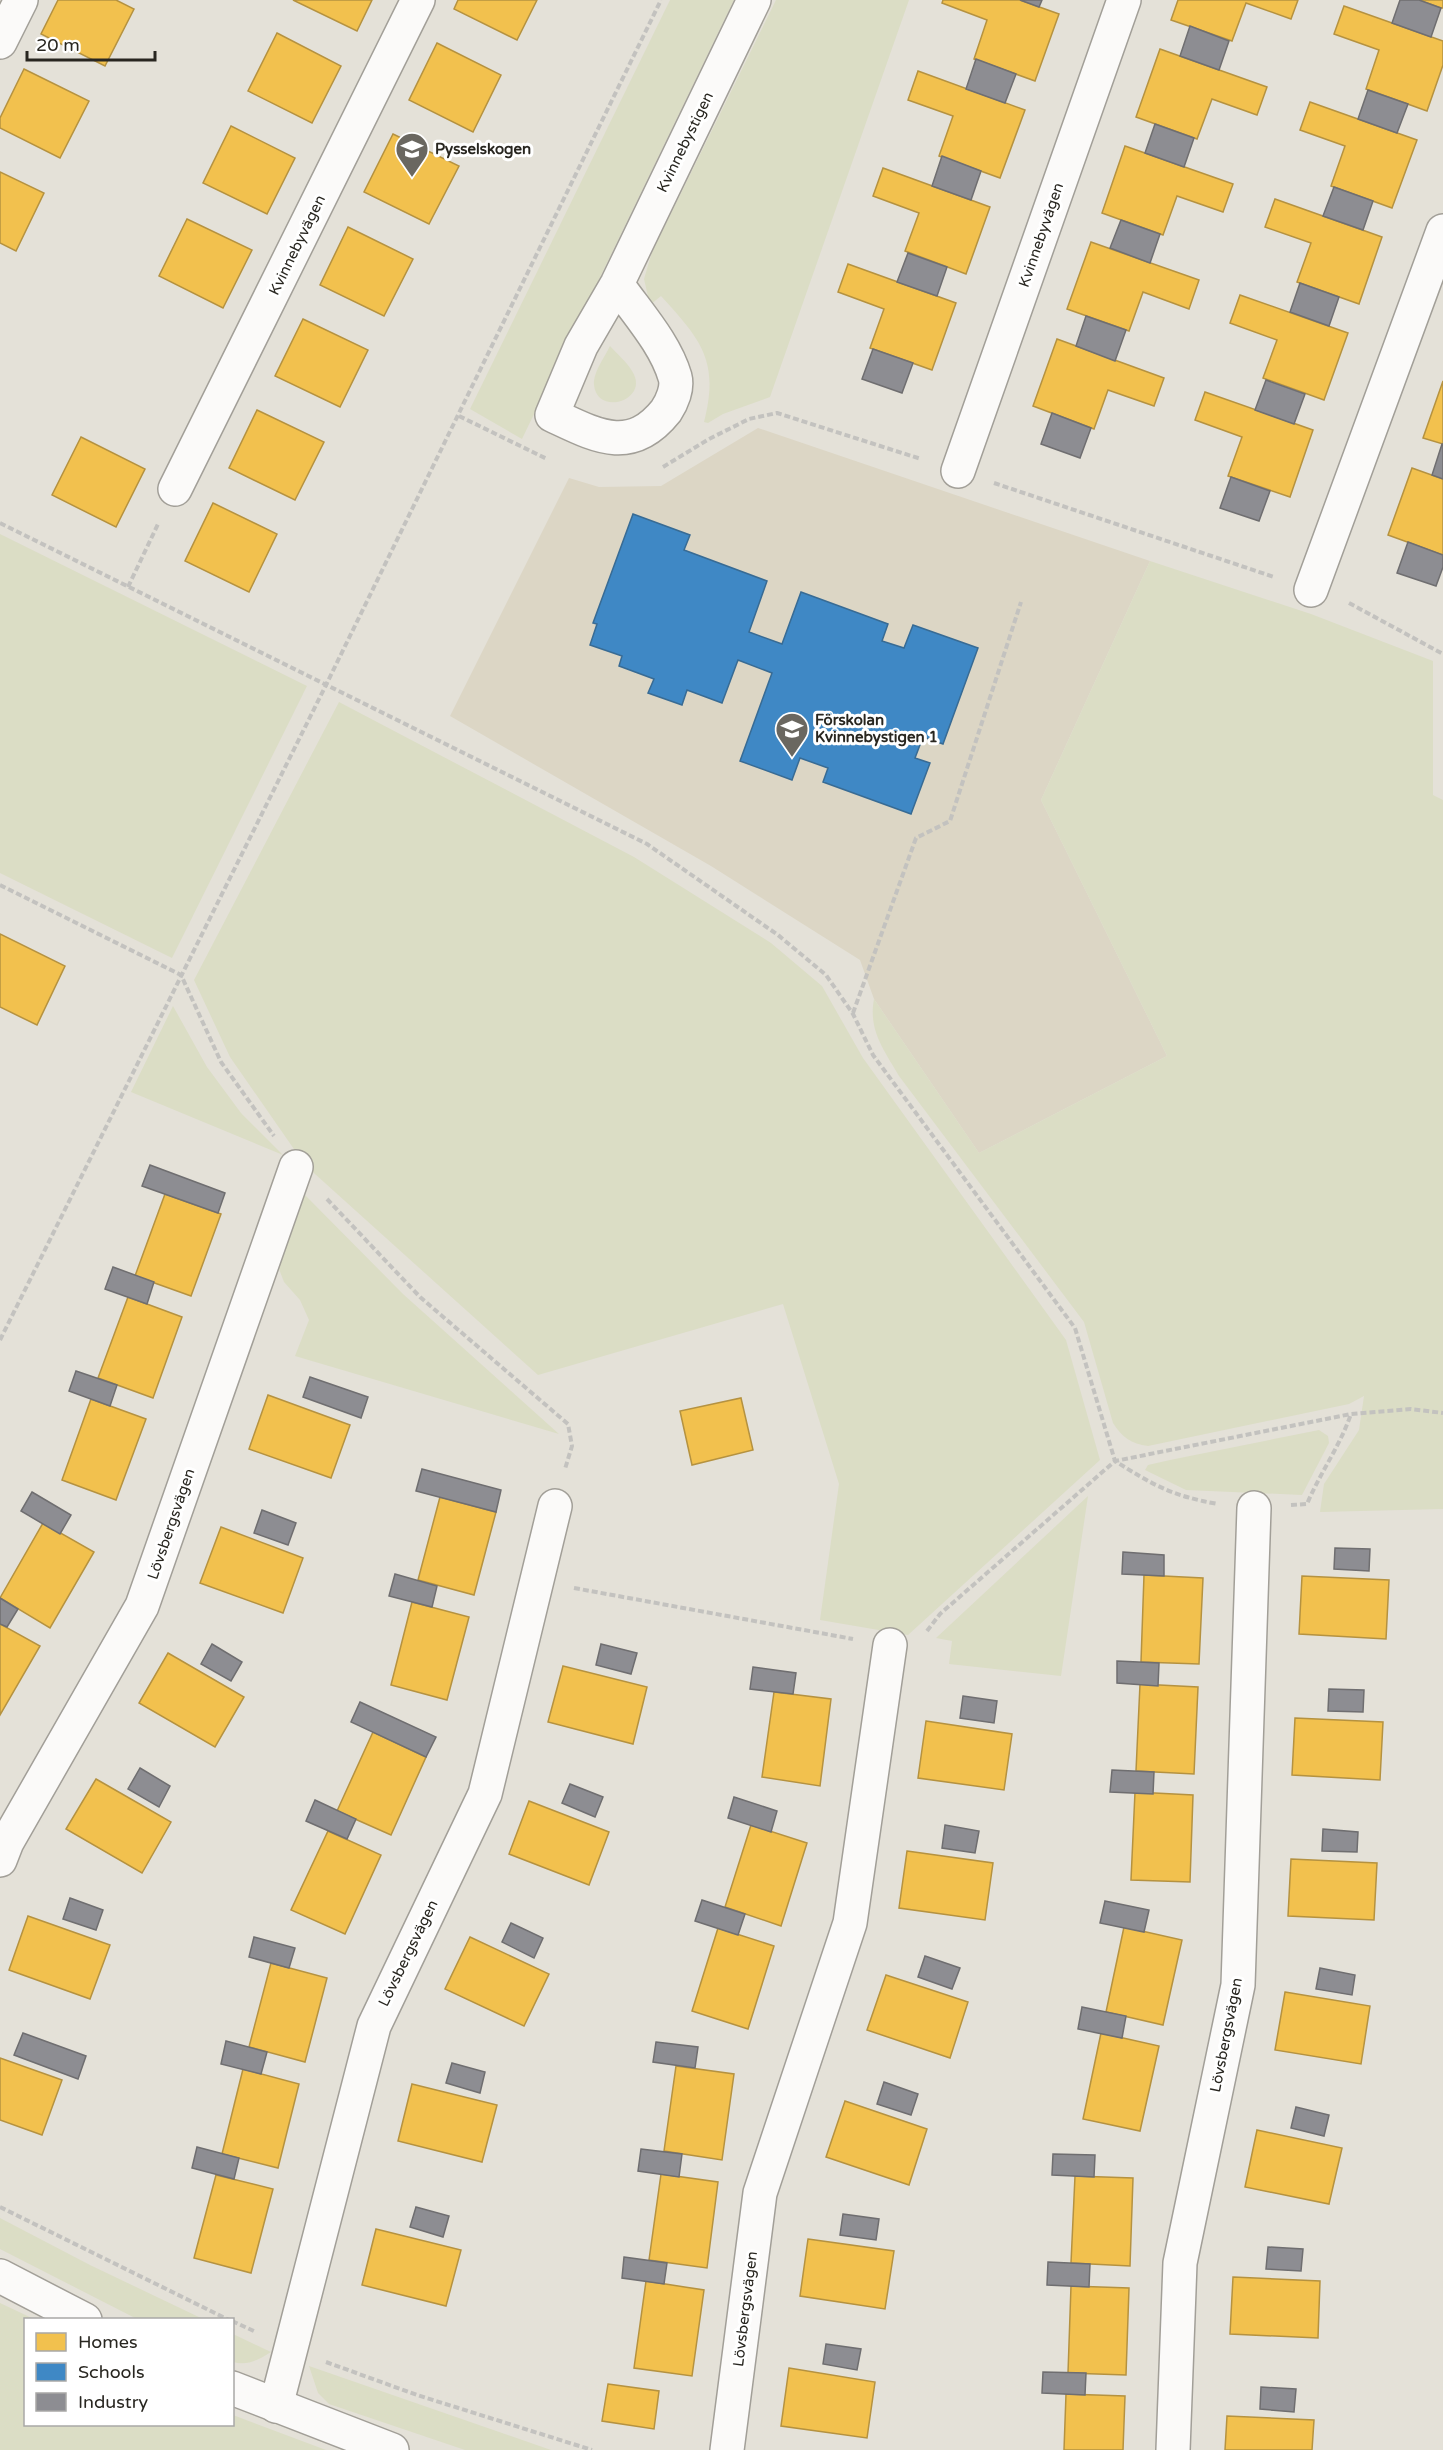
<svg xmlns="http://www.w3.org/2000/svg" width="1443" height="2450" font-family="'Varela Round',sans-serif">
<rect width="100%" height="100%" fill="#e4e1d8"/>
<polygon fill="#dcd6c5" points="758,428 1150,561 1041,800 1167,1056 979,1153 874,999 860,960 711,866 450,716 569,478 599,487 661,486"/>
<g fill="#dbddc5">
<polygon points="670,0 734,0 522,439 470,409"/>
<path d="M 776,0 L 909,0 L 770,397 L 723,414 L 708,423 L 704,422 C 720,360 700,339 661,296 L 650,305 L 644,279 L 652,252 Z"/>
<path d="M 610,346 C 617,354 627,362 632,371 C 651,400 597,417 594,385 C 593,372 605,357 610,346 Z"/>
<polygon points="0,534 307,686 172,958 0,873"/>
<path d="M 1150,561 L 1311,614 L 1433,661 L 1433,795 L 1443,800 L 1443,1509 L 1320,1512 L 1324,1484 L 1359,1430 L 1364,1396 L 1349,1404 L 1148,1446 C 1131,1444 1122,1437 1113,1423 L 1084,1322 L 899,1076 C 884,1050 868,1030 874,999 L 979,1153 L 1167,1056 L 1041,800 Z"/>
<polygon points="339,702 634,857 771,943 822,986 863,1058 1066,1340 1100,1460 908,1635 820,1620 839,1484 783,1304 538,1375 305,1165 230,1057 194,980"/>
<polygon points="173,1006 207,1067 241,1113 283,1155 131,1092"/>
<polygon points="305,1195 403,1294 559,1434 295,1356 309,1320 300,1300 284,1282 279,1269 284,1249"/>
<polygon points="1319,1430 1328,1436 1329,1443 1302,1495 1186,1490 1145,1470 1148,1465 1170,1460"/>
<polygon points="1088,1496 1061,1676 949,1664 952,1641 936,1638"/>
<polygon points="0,2218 90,2265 203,2319 137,2319 0,2249"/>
<polygon points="0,2303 34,2319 26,2320 26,2424 232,2424 233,2415 326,2450 0,2450"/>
<path d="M 232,2334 L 233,2334 L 271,2352 C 258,2360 248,2366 233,2362 Z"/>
<polygon points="309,2366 551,2450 465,2450 329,2404 318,2393"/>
</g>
<g fill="#f2c14e" stroke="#b59240" stroke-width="1.5">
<polygon points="58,0 116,0 134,9 105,66 41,34"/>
<polygon points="293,0 372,0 357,31"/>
<polygon points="458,0 537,0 517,40 454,9"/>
<polygon points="943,0 1020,0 1059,14 1035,81 974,59 987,20 942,3"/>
<polygon points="1178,0 1298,0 1291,19 1246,3 1232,41 1171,20"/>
<polygon points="1419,0 1443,0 1443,8 1441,8"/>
<polygon points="1344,6 1443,41 1443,65 1427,111 1366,89 1379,50 1334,34"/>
<polygon points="277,33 341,66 312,123 248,91"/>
<polygon points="437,43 501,75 473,132 409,100"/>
<polygon points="1160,49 1267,87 1257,115 1212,99 1197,139 1136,117"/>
<polygon points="24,69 89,101 60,158 0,128 0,118"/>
<polygon points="918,71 1025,110 1000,178 939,156 953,116 908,100"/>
<polygon points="1310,102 1417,140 1392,208 1331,186 1345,146 1300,130"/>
<polygon points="231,126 295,158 267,214 203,183"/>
<polygon points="393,134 459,166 429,224 364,192"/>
<polygon points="1125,146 1233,184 1223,212 1177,196 1163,235 1102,213"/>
<polygon points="883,168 990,207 966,274 905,251 919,213 873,196"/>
<polygon points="0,172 44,193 16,251 0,243"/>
<polygon points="1275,199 1382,237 1359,304 1297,282 1311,243 1265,227"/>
<polygon points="187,219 252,250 223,308 159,276"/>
<polygon points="348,227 413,259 384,316 320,285"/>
<polygon points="1091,242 1199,280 1189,309 1143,292 1129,331 1067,309"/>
<polygon points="848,264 956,303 932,370 870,348 884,309 838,292"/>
<polygon points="1240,295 1348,333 1324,400 1263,378 1277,340 1230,323"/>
<polygon points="303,319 368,350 340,407 275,376"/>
<polygon points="1057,339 1164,378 1154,406 1108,390 1094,429 1033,406"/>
<polygon points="1443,381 1443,444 1423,438"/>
<polygon points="1205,392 1313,430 1290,497 1228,476 1242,437 1195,420"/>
<polygon points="257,410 324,442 295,500 229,468"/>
<polygon points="81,437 145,469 116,527 52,495"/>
<polygon points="1412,468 1443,479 1443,555 1388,535"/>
<polygon points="213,503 277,534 249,592 185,561"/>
<polygon points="0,934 65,966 37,1025 0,1007"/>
<polygon points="165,1194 221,1214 191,1296 135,1276"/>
<polygon points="128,1297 182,1317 153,1398 98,1378"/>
<polygon points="268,1395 350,1425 331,1478 249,1449"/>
<polygon points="741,1398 753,1450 692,1465 680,1411"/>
<polygon points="91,1399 146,1419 116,1500 62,1480"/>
<polygon points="440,1497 496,1512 474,1595 418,1580"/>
<polygon points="43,1523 94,1552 50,1628 0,1598"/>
<polygon points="221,1527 303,1558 283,1613 200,1583"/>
<polygon points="1144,1575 1203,1578 1199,1664 1141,1662"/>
<polygon points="1302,1576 1389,1580 1386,1639 1299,1634"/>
<polygon points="412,1602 469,1617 447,1700 391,1685"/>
<polygon points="0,1624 40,1646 0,1715"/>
<polygon points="168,1653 244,1697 215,1747 139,1703"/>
<polygon points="563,1666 647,1687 633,1744 548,1722"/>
<polygon points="1140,1684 1198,1687 1194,1774 1136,1771"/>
<polygon points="774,1692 831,1699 820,1786 762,1777"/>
<polygon points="1295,1718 1383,1722 1380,1780 1292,1775"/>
<polygon points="926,1721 1012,1734 1004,1790 918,1778"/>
<polygon points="373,1732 426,1757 391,1835 337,1811"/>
<polygon points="96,1779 171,1822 142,1873 66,1829"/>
<polygon points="1135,1792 1193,1795 1190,1882 1131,1880"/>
<polygon points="529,1801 609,1832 589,1885 509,1854"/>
<polygon points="751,1825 807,1843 781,1926 725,1907"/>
<polygon points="328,1831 381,1855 345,1934 291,1910"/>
<polygon points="907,1851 993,1863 985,1920 899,1908"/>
<polygon points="1291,1859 1377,1863 1374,1920 1288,1916"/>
<polygon points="28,1916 110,1945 90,1999 9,1970"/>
<polygon points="1124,1927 1182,1940 1163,2025 1106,2012"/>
<polygon points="718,1928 774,1946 748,2029 692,2011"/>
<polygon points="470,1937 549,1974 524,2026 445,1989"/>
<polygon points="271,1963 327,1978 305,2062 249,2047"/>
<polygon points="886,1975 968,2002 950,2058 867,2030"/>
<polygon points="1285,1992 1370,2006 1361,2064 1275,2050"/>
<polygon points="1101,2033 1159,2046 1140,2131 1083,2119"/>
<polygon points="0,2058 62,2080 42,2135 0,2120"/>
<polygon points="676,2066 734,2074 722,2160 664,2151"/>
<polygon points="243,2069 299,2084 278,2168 222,2154"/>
<polygon points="412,2084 497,2105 482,2162 398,2141"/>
<polygon points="845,2101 927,2129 909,2185 826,2157"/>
<polygon points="1257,2130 1342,2148 1329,2204 1245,2187"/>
<polygon points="661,2174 718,2182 707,2268 649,2260"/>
<polygon points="216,2175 273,2189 251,2273 194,2258"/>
<polygon points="1075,2176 1133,2178 1130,2266 1071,2263"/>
<polygon points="376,2229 461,2250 446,2306 362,2285"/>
<polygon points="808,2239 894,2251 885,2309 800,2296"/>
<polygon points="1233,2277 1320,2281 1318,2338 1230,2334"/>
<polygon points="646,2281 704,2290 692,2376 634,2368"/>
<polygon points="1071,2286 1129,2288 1126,2375 1068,2373"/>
<polygon points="789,2368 875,2382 867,2438 781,2426"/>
<polygon points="608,2384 659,2391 654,2429 602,2421"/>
<polygon points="1066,2394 1125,2396 1123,2450 1064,2450"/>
<polygon points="1227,2416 1314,2420 1312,2450 1225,2450"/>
</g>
<polygon fill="#3f88c5" stroke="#386b94" stroke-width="1.5" points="633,514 690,535 684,550 767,581 749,632 782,644 801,592 888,624 882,641 904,648 913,625 978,648 943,744 923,737 915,758 930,763 911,814 823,782 828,768 800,758 792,780 740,761 772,673 738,660 722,703 687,690 682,705 648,693 654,679 619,666 622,656 590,645 597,624 593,623"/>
<g fill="#8d8d92" stroke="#6f6e70" stroke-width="1.5">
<polygon points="1020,0 1042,0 1039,7"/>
<polygon points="1400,0 1419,0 1441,8 1431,37 1392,23"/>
<polygon points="1190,26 1229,41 1219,70 1180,56"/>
<polygon points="976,59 1016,74 1005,103 966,89"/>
<polygon points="1368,90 1408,104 1397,133 1358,119"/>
<polygon points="1155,124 1194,138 1184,167 1145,153"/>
<polygon points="942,156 981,171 971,200 932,186"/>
<polygon points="1334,187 1373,201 1363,230 1323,216"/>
<polygon points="1121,220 1160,234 1150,263 1110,248"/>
<polygon points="908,253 947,267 937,296 897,282"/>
<polygon points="1300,283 1339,297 1329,326 1290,312"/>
<polygon points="1086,316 1126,330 1115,361 1076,346"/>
<polygon points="873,349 913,363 902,393 862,379"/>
<polygon points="1266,380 1305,394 1294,424 1255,410"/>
<polygon points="1052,413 1091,428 1080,458 1041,444"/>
<polygon points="1442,444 1443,444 1443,479 1432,475"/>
<polygon points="1231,477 1270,491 1259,521 1220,508"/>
<polygon points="1408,542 1443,555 1443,567 1436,586 1397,573"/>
<polygon points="150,1165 225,1193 218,1213 142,1186"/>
<polygon points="113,1267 154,1282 147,1304 105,1289"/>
<polygon points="76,1371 117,1385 110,1406 69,1391"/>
<polygon points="310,1377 368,1397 361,1418 303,1397"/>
<polygon points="422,1469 501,1490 496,1512 416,1491"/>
<polygon points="32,1492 71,1515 60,1534 21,1511"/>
<polygon points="262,1510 296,1523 288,1545 254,1533"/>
<polygon points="1335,1548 1370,1549 1369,1571 1334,1569"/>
<polygon points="1123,1552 1164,1555 1164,1576 1122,1574"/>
<polygon points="395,1574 437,1586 432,1607 389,1596"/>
<polygon points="0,1598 18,1609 7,1627 0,1624"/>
<polygon points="212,1644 242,1662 231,1681 201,1664"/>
<polygon points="601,1644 637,1653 631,1674 596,1665"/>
<polygon points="1117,1661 1159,1663 1158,1686 1117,1683"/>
<polygon points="753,1667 796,1673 793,1694 750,1689"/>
<polygon points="1329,1689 1364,1690 1363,1712 1328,1711"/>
<polygon points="963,1696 997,1701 994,1723 960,1718"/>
<polygon points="360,1702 436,1737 426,1757 351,1722"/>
<polygon points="140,1768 170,1786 159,1807 128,1789"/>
<polygon points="1112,1770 1154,1772 1153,1794 1110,1792"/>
<polygon points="570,1784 603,1797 595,1817 562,1803"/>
<polygon points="734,1797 777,1811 771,1832 728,1818"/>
<polygon points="315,1800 356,1819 347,1839 306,1821"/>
<polygon points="945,1825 979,1831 975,1853 942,1848"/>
<polygon points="1323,1829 1358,1832 1357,1852 1322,1851"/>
<polygon points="70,1898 103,1910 96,1930 63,1919"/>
<polygon points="702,1900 745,1914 738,1935 695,1921"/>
<polygon points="1105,1901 1149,1910 1144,1932 1100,1923"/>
<polygon points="511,1923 543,1938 534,1958 502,1942"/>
<polygon points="254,1937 295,1948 289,1968 249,1957"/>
<polygon points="925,1956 960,1968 952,1989 918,1977"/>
<polygon points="1320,1968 1355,1975 1352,1995 1316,1989"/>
<polygon points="1082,2007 1126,2016 1122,2038 1078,2029"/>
<polygon points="23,2033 86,2056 78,2079 14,2055"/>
<polygon points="226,2041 267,2052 261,2074 221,2064"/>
<polygon points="656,2042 698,2047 695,2068 653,2062"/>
<polygon points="452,2063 485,2072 480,2093 446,2083"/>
<polygon points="884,2082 918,2094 911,2115 877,2104"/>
<polygon points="1296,2107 1329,2115 1324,2136 1291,2128"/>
<polygon points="197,2147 239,2158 234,2179 192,2168"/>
<polygon points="641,2149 682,2154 679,2177 638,2171"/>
<polygon points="1053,2154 1095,2155 1094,2177 1052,2175"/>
<polygon points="416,2207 449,2216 443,2237 410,2227"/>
<polygon points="843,2214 879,2219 876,2240 840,2235"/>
<polygon points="1268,2247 1303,2249 1301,2271 1266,2269"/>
<polygon points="624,2257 667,2263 664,2284 622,2278"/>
<polygon points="1048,2262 1090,2264 1089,2287 1047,2285"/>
<polygon points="826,2344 861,2349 857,2370 823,2364"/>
<polygon points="1043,2372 1086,2373 1085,2395 1042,2393"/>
<polygon points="1261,2387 1296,2389 1294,2412 1260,2409"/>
</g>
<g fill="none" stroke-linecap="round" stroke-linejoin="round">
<defs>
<g id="street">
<polyline points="0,42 21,0"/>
<path d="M 617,284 C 637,313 665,343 675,377 C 678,388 672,402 666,411 C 630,456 595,435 552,415 L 581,346 L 617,284 L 754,0"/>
<polyline points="958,471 1124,0"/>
<polyline points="175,489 418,0"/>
<polyline points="1311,590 1443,231"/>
<polyline points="0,1860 7,1842 142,1606 296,1167"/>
<polyline points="0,2276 85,2320"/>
<polyline points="232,2388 392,2450"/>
<polyline points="276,2406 374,2026 485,1794 555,1506"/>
<polyline points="727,2450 760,2193 850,1923 890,1645"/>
<polyline points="1173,2450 1180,2263 1238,1985 1254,1508"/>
</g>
</defs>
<use href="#street" stroke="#a29f98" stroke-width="36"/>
<g stroke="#c3c2bf" stroke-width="4" stroke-dasharray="6 3" stroke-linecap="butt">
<polyline points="459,416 547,459"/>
<polyline points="663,467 709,439 749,419 777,413 921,459"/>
<polyline points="994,483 1274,577"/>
<path d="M 0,523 L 647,844 L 778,935 L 826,975 L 853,1014 L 873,1055 L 1075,1328 L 1115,1461 C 1153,1485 1172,1496 1218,1504"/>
<polyline points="128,587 159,522"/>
<polyline points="1349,603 1443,654"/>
<polyline points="0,885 181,975 221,1062 274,1136"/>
<polyline points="853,1013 916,838 950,821 1021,602"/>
<polyline points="327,1199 420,1297 568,1424 572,1446 565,1469"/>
<polyline points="0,1340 326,685 661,0"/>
<path d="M 1291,1505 L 1307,1504 C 1320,1473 1340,1446 1351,1414"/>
<polyline points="574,1588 853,1639"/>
<polyline points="927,1631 940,1614 1115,1461 1351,1414 1411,1409 1443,1413"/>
<polyline points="0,2207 229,2320"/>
<polyline points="232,2321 256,2332"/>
<polyline points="326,2362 417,2395 592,2450"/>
</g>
<use href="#street" stroke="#fbfaf9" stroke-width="33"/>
</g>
<defs>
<symbol id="school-pin" viewBox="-11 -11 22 30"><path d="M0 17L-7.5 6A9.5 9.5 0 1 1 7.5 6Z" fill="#6a6760" stroke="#fff"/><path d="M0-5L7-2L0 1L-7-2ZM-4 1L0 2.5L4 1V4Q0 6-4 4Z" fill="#fff"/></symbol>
</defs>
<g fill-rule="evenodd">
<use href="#school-pin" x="393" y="130" width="38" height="52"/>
<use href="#school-pin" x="773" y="710" width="38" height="52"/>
</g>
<g text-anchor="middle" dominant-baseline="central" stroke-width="6" stroke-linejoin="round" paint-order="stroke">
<g font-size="15" fill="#282620" stroke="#fff">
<text transform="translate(685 142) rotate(-64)">Kvinnebystigen</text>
<text transform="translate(1041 235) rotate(-71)">Kvinnebyvägen</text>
<text transform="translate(297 245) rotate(-64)">Kvinnebyvägen</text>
<text transform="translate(171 1524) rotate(-71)">Lövsbergsvägen</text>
<text transform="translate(408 1953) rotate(-64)">Lövsbergsvägen</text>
<text transform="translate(1226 2035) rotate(-79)">Lövsbergsvägen</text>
<text transform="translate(745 2309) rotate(-83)">Lövsbergsvägen</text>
</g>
<g font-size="15" font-weight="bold" fill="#282620" stroke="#fff" text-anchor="start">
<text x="435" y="149">Pysselskogen</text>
<text x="815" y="720">Förskolan<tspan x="815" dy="17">Kvinnebystigen 1</tspan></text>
</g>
</g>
<rect x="24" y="2318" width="210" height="108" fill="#ffffff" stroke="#a9a8a6" stroke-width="1.5"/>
<rect x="36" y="2333" width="30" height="18" fill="#f2c14e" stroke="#a9a8a6" stroke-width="1.5"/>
<text x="78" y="2348" font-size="18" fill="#282620">Homes</text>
<rect x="36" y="2363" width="30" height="18" fill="#3f88c5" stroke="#a9a8a6" stroke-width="1.5"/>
<text x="78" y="2378" font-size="18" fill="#282620">Schools</text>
<rect x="36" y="2393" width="30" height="18" fill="#8d8d92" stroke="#a9a8a6" stroke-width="1.5"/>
<text x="78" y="2408" font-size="18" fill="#282620">Industry</text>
<path d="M27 51v9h128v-9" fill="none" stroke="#282620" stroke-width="3"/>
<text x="36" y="51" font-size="18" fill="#282620" stroke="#ffffff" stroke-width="4.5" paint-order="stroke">20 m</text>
</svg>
